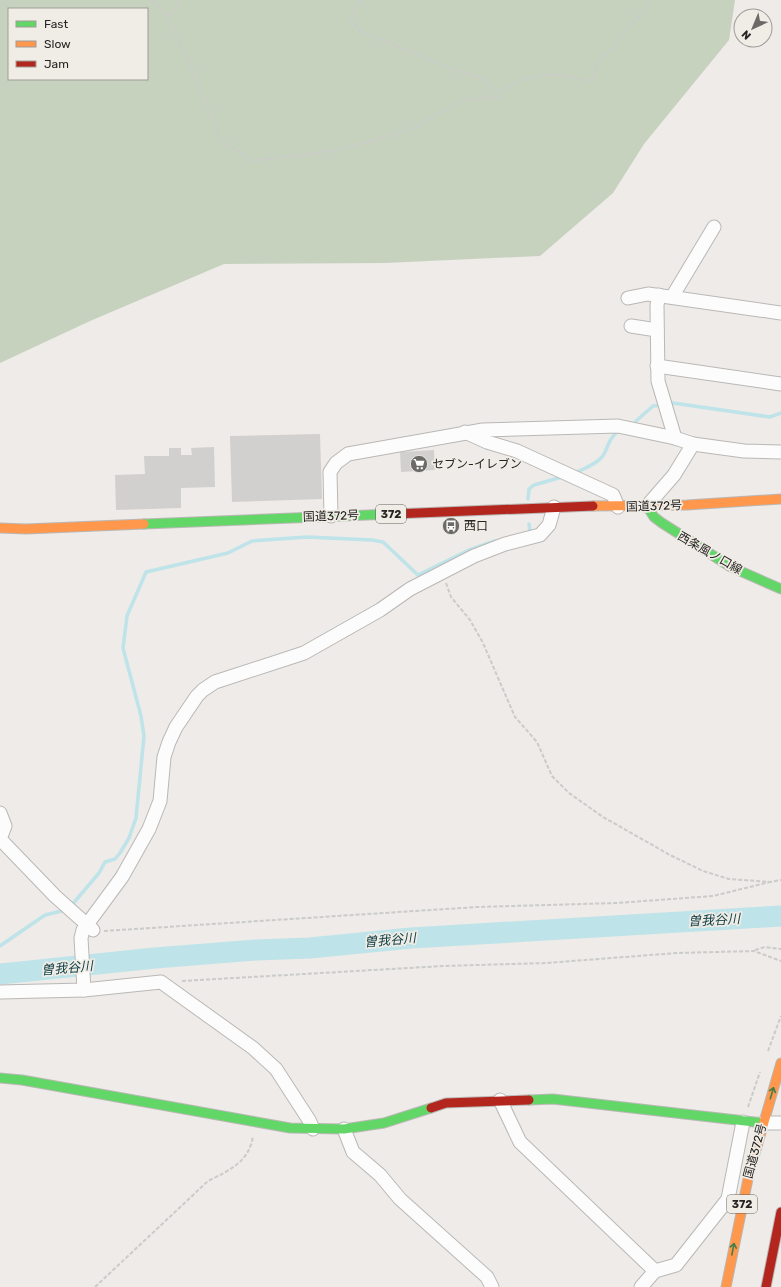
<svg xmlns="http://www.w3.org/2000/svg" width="781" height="1287" font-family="Rubik,'Noto Sans JP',sans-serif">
<rect width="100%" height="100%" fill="#eeebe8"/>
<path fill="#c6d2be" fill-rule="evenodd" d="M 0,0 L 735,0 L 729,40 L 644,144 L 613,193 L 540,256 L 385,263 L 224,264 L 90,321 L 0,363 ZM 9,9 L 147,9 L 147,79 L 9,79 Z"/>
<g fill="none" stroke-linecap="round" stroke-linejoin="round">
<g stroke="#bee3e8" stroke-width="3.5">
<polyline points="668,404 673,403 770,417 781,413"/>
<polyline points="636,421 653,406 662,405"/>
<path d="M 577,472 C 586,468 596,464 602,457 C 609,448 606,442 617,432"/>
<polyline points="528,499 529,489 534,485 562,477"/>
<polyline points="526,533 530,532 529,524"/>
<polyline points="71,906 99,873 105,862 115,859 120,853 129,838 136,818 144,736 141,716 123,648 127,616 146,572 228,553 252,541 307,537 372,540 383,542 418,575 469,550 495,541"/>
<polyline points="0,946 45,915 66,910"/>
</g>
<polyline stroke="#bee3e8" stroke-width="21" points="0,974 155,958 256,950 310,948 411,938 781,916"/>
</g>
<g fill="#d2d0ce">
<polygon points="320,434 322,499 232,502 230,436"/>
<polygon points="214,447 215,487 181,488 181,508 116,510 115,475 145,474 144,456 169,456 169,448 181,448 181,455 192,455 191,448"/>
<polygon points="434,450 435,470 401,472 400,452"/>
</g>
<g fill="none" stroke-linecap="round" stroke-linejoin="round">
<defs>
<g id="street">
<polyline points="659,295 657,305 658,381 675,438"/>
<polyline points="672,297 714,227"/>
<polyline points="628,298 648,294 781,313"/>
<polyline points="631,326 657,330"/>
<polyline points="657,366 781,384"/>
<polyline points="465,432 487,442 517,451 613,495 618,507"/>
<polyline points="647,506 674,475 693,444"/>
<polyline points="331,516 330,472 336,463 348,454 483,430 618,426 675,438 693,444 744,451 781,452"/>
<polyline points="0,813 5,826 0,839 55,896 93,930"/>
<polyline points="84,990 81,938 83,930 122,877 149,829 160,801 164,757 169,742 176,727 197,696 203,690 215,682 304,653 380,610 410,589 474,556 505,544 540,535 549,525 554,507"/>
<polyline points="0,992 84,990 161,982 253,1048 276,1069 309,1120 313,1129"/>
<polyline points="500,1100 520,1142 655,1271"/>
<polyline points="763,1123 781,1123"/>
<polyline points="344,1129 353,1152 380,1175 400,1199 487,1277 492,1287"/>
<polyline points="641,1287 655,1271 676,1265 728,1199 743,1122"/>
</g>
<g id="fast">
<polyline points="647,506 654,517 662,523 731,567 781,589"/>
<polyline points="144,524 393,514"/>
<polyline points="0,1078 22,1080 290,1128 344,1129 384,1123 431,1108"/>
<polyline points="529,1100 553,1099 763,1123"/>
</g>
<g id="slow">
<polyline points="593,506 687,505 781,499"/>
<polyline points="0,528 26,529 144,524"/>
<polyline points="726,1287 749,1174 781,1063"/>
</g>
<g id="jam">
<polyline points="393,514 593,506"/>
<polyline points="431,1108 446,1103 529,1100"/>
<polyline points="766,1287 781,1212"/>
</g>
</defs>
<use href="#street" stroke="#bab8b6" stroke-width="15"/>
<use href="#fast" stroke="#bab8b6" stroke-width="11"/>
<use href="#slow" stroke="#bab8b6" stroke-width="11"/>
<use href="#jam" stroke="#bab8b6" stroke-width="11"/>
<g stroke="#cbcbca" stroke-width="2" stroke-dasharray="4 2" stroke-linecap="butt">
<polyline points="153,0 167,17"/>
<path d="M 180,0 L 175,11 L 167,17 L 189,62 L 221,140 L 253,161 L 338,150 L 410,130 L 463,100 L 499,97 C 503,82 541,74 555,75 C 567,76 580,79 592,81 L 597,64 L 617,43 L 650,0"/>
<polyline points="363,0 355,6 351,20 360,31 455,70 484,79 500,93"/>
<polyline points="446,583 451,597 470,620 483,643 515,717 537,742 552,776 569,793 603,817 670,855 703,871 729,879 770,882 781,880"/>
<polyline points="104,931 477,907 617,903 713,896 770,882"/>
<polyline points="755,950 765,947 781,949"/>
<polyline points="182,981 443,966 546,963 677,953 754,951 781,961"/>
<polyline points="768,1051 781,1016"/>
<polyline points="748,1107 760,1072"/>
<path d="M 95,1287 L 208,1181 C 230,1170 249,1162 253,1136"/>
</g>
<use href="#street" stroke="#fcfcfc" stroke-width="13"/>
<use href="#fast" stroke="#63d668" stroke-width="9"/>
<use href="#slow" stroke="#ff974d" stroke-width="9"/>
<use href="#jam" stroke="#b3261e" stroke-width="9"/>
</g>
<defs><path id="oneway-shaft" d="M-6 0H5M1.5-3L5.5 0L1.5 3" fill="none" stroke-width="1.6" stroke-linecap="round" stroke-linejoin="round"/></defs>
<g stroke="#447d45">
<use href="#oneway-shaft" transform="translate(772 1093) rotate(-73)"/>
<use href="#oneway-shaft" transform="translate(733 1249) rotate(-79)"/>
</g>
<defs>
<symbol id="supermarket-disc" viewBox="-11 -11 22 22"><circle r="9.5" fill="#6c6a67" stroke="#f0ece6"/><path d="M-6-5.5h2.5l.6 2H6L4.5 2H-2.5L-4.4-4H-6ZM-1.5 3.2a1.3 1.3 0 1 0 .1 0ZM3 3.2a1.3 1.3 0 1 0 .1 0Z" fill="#fff"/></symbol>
<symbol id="bus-disc" viewBox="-11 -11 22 22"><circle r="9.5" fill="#6c6a67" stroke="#f0ece6"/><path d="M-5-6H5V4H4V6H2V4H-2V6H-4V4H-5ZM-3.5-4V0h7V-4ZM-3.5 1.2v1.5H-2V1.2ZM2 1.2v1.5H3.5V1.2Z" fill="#fff"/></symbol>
</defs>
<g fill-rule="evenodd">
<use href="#supermarket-disc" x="409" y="454" width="20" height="20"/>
<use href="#bus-disc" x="441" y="516" width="20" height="20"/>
</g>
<g text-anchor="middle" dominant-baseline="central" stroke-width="3.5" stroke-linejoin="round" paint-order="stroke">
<g fill="#f0ece6" stroke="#63605d" stroke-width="1">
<rect x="376" y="505" width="30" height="18" rx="3"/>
<rect x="727" y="1195" width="30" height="18" rx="3"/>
</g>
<g font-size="11" font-weight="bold" fill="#262422">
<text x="391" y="514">372</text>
<text x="742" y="1204">372</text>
</g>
<g font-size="12" fill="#262422" stroke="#f0ece6" text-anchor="start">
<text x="432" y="464">セブン-イレブン</text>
<text x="464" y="526">西口</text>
</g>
<g font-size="12" fill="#262422" stroke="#f0ece6">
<text transform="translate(654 506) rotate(-2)">国道372号</text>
<text transform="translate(331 516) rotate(-2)">国道372号</text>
<text transform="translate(710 553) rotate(30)">西条風ノ口線</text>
<text transform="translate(755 1151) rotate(-75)">国道372号</text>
</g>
<g font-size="13" font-style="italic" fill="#124148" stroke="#f0ece6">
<text transform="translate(714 920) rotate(-3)">曽我谷川</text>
<text transform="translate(390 940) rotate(-5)">曽我谷川</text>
<text transform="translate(67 968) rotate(-5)">曽我谷川</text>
</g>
</g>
<rect x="8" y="8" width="140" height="72" fill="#f0ece6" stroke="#9f9c98"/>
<rect x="16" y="21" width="20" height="6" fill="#63d668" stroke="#9f9c98"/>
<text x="44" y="28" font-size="12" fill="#262422">Fast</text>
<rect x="16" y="41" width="20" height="6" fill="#ff974d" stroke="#9f9c98"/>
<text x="44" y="48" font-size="12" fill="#262422">Slow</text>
<rect x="16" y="61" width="20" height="6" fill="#b3261e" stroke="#9f9c98"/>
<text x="44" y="68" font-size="12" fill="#262422">Jam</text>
<g transform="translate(753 28) rotate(224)"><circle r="19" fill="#f0ece6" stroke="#9f9c98"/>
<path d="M0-3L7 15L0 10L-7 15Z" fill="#6c6a67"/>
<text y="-6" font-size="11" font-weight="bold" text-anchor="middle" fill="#262422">N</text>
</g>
</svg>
